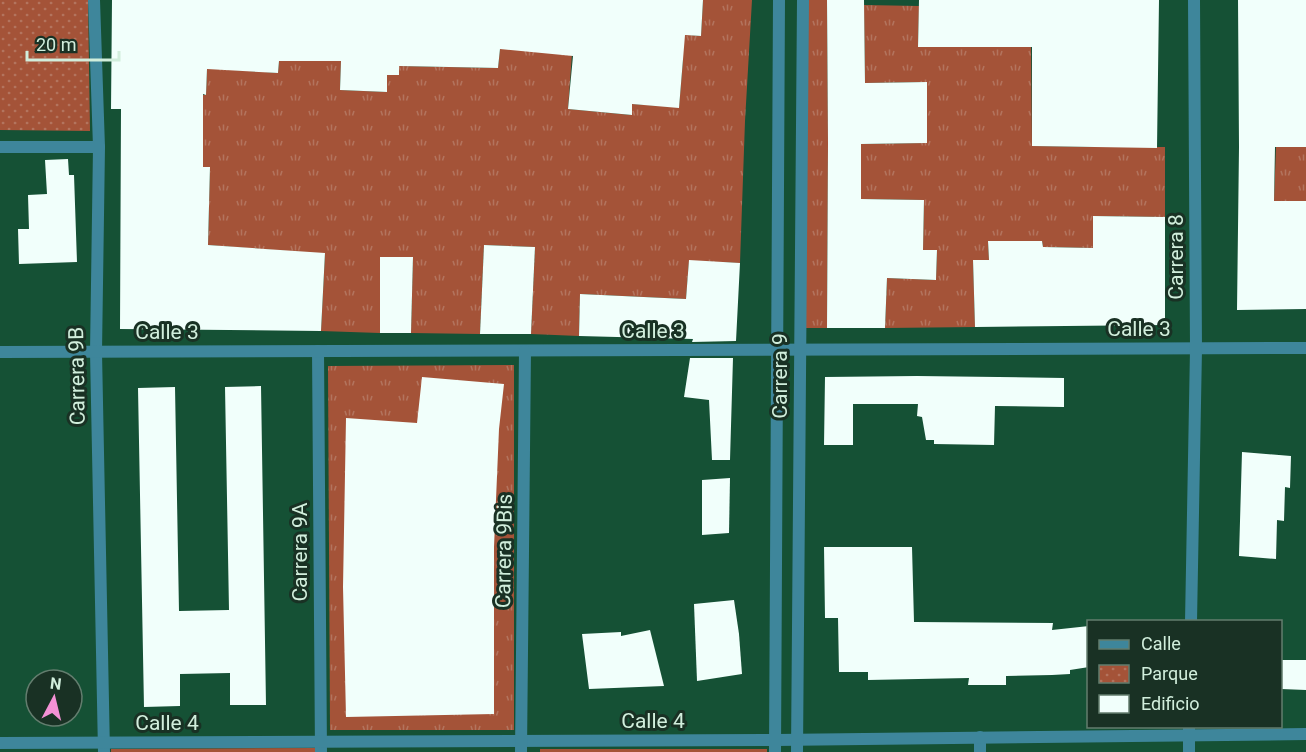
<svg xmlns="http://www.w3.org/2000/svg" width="1306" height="752" font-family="Roboto,sans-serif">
<defs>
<pattern id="grass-tufts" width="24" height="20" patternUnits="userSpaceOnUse" patternTransform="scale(1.5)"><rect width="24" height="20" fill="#a45338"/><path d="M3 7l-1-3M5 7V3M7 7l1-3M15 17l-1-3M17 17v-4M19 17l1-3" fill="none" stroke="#b3745e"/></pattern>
<pattern id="park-dots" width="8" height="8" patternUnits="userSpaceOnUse" patternTransform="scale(1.5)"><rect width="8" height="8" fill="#a45338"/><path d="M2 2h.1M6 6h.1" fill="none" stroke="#b3745e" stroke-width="1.8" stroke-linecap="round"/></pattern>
</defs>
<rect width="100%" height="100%" fill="#155135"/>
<g fill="url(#grass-tufts)">
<polygon points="703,0 752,0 745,121 740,263 689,261 686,299 580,294 579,336 531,334 535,247 484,245 480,334 411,333 413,257 380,258 380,333 321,331 325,254 208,245 210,168 203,167 203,110 160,93 206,95 207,68 278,73 279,61 341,61 340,90 387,92 387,75 399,75 399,66 498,68 500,49 573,40 568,109 631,115 632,104 679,107 683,60 666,33 701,36"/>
<polygon points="808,0 827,0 828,144 827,328 805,328"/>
<polygon points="864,5 919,6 918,46 969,47 1046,29 1031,47 1032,146 1101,147 1122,100 1121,147 1165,147 1165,217 1093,216 1093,248 1043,247 1042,241 988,241 989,260 973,260 975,327 885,328 887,278 936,280 937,251 923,250 924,200 861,199 861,144 927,143 927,82 865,83"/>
<polygon points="1276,147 1306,147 1306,201 1274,201"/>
<polygon points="514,365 514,730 330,730 328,366"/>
<polygon points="315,748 315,752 111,752 111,749"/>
<rect x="540" y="749" width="227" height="3"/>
</g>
<polygon fill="url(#park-dots)" points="0,0 88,0 90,131 0,130"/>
<g fill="#f1fffb">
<polygon points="112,0 703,0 701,36 685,35 679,108 632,104 632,115 568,109 573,56 500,49 498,68 399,66 399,75 387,75 387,92 340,90 341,61 279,61 278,73 207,69 206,95 203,94 203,167 210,167 208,245 325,253 321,331 120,329 121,109 111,109"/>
<polygon points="827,0 864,0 865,83 927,82 927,143 861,144 861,199 924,200 923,250 937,250 936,280 887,278 885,328 827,328 828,144"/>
<polygon points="919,0 1159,0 1157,148 1032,146 1032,47 918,47"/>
<polygon points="1238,0 1306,0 1306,147 1275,147 1274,201 1306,201 1306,309 1237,310 1239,147"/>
<polygon points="68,159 69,175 74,175 77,262 19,264 18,229 29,229 28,195 47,194 45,160"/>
<polygon points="1093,216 1165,217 1165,325 975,327 973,260 989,260 988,241 1042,241 1043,247 1093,248"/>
<polygon points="484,245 535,247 531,334 480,334"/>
<polygon points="380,257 413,257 411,333 380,333"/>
<polygon points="689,260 740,263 736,341 692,342 693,339 579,336 580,294 686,299"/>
<polygon points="690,358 733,358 730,460 712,460 709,400 684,397"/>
<polygon points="917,376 1064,378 1064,407 995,406 994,445 934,444 934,440 926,440 922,417 917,416 918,404 853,404 853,445 824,445 825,377"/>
<polygon points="422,377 504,384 499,429 494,547 494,714 346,717 343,587 346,418 417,423"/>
<polygon points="261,386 266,705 230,705 230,673 180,674 180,706 144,707 138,388 175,387 179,611 229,610 225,387"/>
<polygon points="1242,452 1291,456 1290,488 1285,487 1284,521 1277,520 1276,559 1239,556"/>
<polygon points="730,478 729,533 702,535 702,480"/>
<polygon points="824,547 912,547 914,622 1053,623 1052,630 1089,626 1089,667 1070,670 1070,674 1052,675 1006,676 1006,685 968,685 969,678 868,680 868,672 839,672 838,618 825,618"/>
<polygon points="734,600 739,634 742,674 697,681 694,604"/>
<polygon points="650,630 664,686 589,689 582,634 621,632 621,636"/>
<polygon points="1281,660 1306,660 1306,690 1281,689"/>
</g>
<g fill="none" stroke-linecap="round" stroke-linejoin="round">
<g stroke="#3e869b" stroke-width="12">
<polyline points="94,0 99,147 96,352 104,752"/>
<polyline points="0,147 99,147"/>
<polyline points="318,351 321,752"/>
<polyline points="0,352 1306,348"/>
<polyline points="1191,622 1196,349 1194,0"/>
<polyline points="980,737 980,752"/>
<polyline points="0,743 776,740 1306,734"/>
<polyline points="521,752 525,351"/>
<polyline points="775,752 779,0"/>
<polyline points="797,752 803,0"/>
<polyline points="1189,752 1189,728"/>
</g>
</g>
<g text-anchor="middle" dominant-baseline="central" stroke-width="6" stroke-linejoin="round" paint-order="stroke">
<g font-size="21" fill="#d1eedc" stroke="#193124">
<text transform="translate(1176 257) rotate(-90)">Carrera 8</text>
<text x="1139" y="329">Calle 3</text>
<text x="653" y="331">Calle 3</text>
<text x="167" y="332">Calle 3</text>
<text transform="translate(77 376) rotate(-91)">Carrera 9B</text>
<text transform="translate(780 376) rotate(-90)">Carrera 9</text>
<text transform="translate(504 551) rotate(-89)">Carrera 9Bis</text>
<text transform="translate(300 552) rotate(-90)">Carrera 9A</text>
<text x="653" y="721">Calle 4</text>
<text x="167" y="723">Calle 4</text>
</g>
</g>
<rect x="1087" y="620" width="195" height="108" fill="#193124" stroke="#637d6e" stroke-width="1.5"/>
<rect x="1099" y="640" width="30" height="9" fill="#3e869b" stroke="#637d6e" stroke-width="1.5"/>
<text x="1141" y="650" font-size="18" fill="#d1eedc">Calle</text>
<rect x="1099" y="665" width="30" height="18" fill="url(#park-dots)" stroke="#637d6e" stroke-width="1.5"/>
<text x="1141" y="680" font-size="18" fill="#d1eedc">Parque</text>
<rect x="1099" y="695" width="30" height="18" fill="#f1fffb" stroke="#637d6e" stroke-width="1.5"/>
<text x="1141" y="710" font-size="18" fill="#d1eedc">Edificio</text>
<g transform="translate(54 698) rotate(7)"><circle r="28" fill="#193124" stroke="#637d6e" stroke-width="1.5"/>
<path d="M0-4.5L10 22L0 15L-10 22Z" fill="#f391d5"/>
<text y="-9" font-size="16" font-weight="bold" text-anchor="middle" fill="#d1eedc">N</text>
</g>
<path d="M27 51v9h92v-9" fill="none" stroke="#d1eedc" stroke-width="3"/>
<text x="36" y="51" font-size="18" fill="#d1eedc" stroke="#193124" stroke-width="4.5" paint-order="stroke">20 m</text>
</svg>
